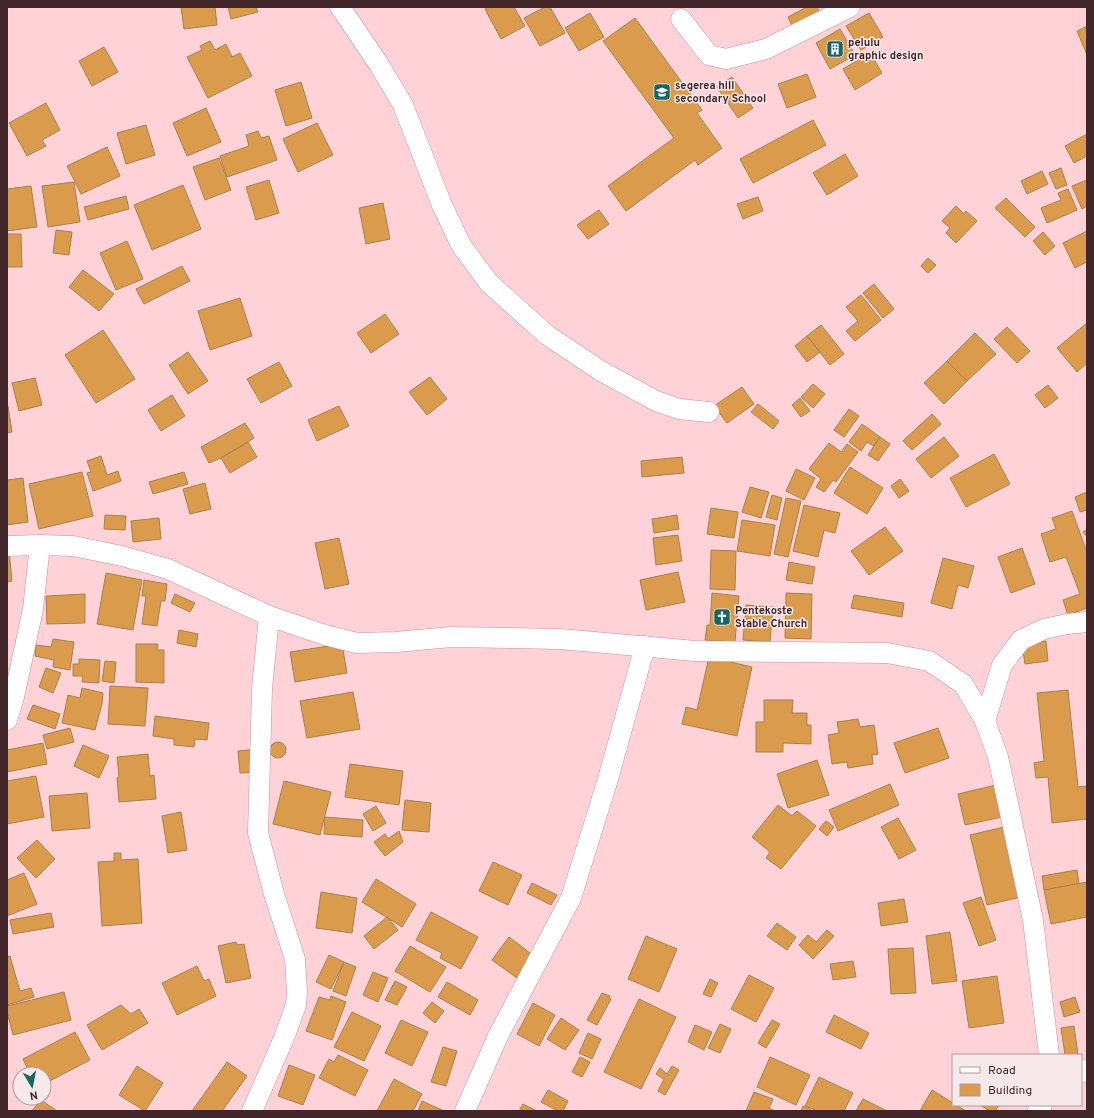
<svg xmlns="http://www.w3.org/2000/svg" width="1094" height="1118" font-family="Overpass,sans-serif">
<rect width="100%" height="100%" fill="#ffd2d7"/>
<g fill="#da9c4c" stroke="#a8804e">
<polygon points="181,7 215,7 217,25 184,29"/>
<polygon points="228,7 256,7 258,12 231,19"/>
<polygon points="488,7 514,7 525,26 501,39 485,9"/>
<polygon points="545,7 550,7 565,33 540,46 524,18"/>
<polygon points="807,7 817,7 823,20 796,34 788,17"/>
<polygon points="590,13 604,37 579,51 565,28"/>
<polygon points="869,13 883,37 861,50 846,26"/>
<polygon points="635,18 702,110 697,113 722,148 698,165 695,160 626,211 608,186 674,138 603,41"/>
<polygon points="1087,26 1087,55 1077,31"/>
<polygon points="840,29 855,55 830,69 816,43"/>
<polygon points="210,41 215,50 226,44 232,57 240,53 252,76 208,98 187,57 202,50 200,46"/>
<polygon points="104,47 118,72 92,86 79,61"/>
<polygon points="870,53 882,73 855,90 843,69"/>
<polygon points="807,74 816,97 787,108 778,84"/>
<polygon points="732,77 753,108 738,118 717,87"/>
<polygon points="301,82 312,118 286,126 275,90"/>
<polygon points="46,103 60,130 42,140 46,146 27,156 9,123"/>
<polygon points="206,108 221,142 187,156 173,123"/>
<polygon points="813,120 826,145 753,183 740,159"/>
<polygon points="317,123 333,155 298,172 283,139"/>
<polygon points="146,125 155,155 126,164 117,133"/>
<polygon points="258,131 261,138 269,136 277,160 227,177 220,156 249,146 246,135"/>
<polygon points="1087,134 1087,156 1074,163 1065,146"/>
<polygon points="107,147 120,176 81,194 67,166"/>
<polygon points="845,154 858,176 827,195 813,173"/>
<polygon points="219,158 231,190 205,200 193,167"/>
<polygon points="1061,168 1067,185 1056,189 1049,173"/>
<polygon points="1042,171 1048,184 1027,194 1021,181"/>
<polygon points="269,180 279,213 256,220 246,187"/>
<polygon points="1087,180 1087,206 1082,209 1072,186"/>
<polygon points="74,182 80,222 48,227 42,186"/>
<polygon points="183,185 201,229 152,250 134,205"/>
<polygon points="31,186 37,227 7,231 7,189"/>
<polygon points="1068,189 1077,210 1047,223 1041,208 1061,200 1058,193"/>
<polygon points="126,196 129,209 88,220 84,207"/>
<polygon points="758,197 763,211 743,219 737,204"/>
<polygon points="1006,198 1035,227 1025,237 995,208"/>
<polygon points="383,203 390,239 366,244 359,208"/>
<polygon points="956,206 964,214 966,211 977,221 956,243 946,233 950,228 942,221"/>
<polygon points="599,210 609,224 588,239 577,225"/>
<polygon points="56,230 72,232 69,255 53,253"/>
<polygon points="1087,231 1087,262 1075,268 1063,243"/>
<polygon points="1043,232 1055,246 1045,255 1033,241"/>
<polygon points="7,234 21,234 22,267 7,267"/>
<polygon points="127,241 143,279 116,290 100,253"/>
<polygon points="928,258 936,265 928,273 921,266"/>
<polygon points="182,266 190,281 144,304 136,289"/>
<polygon points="83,270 114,294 99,311 69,287"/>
<polygon points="874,284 894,309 883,318 863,293"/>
<polygon points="861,295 881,320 855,341 846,331 858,321 846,307"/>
<polygon points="240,298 252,336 210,350 198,311"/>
<polygon points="385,314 399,334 371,353 357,333"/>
<polygon points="1087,323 1087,363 1077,372 1057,348"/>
<polygon points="821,325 844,354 830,365 807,336"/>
<polygon points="1007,327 1030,351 1017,363 994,339"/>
<polygon points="103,330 135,379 96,403 65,355"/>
<polygon points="975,333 996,354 967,381 947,361"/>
<polygon points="807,336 820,352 807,362 795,346"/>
<polygon points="188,352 208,381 188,394 169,365"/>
<polygon points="947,361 967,381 944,404 924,383"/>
<polygon points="279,362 292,386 261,403 247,379"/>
<polygon points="430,377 447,399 427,415 409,392"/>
<polygon points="35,378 42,405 19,411 12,383"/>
<polygon points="813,384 825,394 813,408 801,397"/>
<polygon points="1048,385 1058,398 1045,408 1035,395"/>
<polygon points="742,387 754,404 727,423 714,406"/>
<polygon points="172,395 185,416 161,431 148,410"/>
<polygon points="800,398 810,411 801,417 792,405"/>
<polygon points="758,404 779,421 773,429 751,412"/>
<polygon points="7,406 8,406 12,432 7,433"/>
<polygon points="339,406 349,426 317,441 308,420"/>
<polygon points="849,409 859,416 844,437 834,430"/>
<polygon points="932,414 941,424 912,450 903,441"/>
<polygon points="245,423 254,438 221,458 209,463 201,447"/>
<polygon points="862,424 880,437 874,446 867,442 861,451 849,442"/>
<polygon points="880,437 890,444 878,461 868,455"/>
<polygon points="944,437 959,456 931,478 916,459"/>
<polygon points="248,442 257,457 230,473 221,458"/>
<polygon points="829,443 841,452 847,444 858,452 836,482 833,480 824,492 816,487 821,479 809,469"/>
<polygon points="994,454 1010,484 966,507 950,478"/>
<polygon points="101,456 107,475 118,471 121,481 93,491 87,473 91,472 87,461"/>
<polygon points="682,457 684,473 642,477 641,461"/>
<polygon points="850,467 883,488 867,514 834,493"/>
<polygon points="796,469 815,478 804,500 786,491"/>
<polygon points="82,472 93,516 39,529 29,484"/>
<polygon points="184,472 188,484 153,494 149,482"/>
<polygon points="23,478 28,522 7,525 7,480"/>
<polygon points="900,479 909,491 899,498 891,486"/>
<polygon points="205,483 211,509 190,514 183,489"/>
<polygon points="750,487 769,492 761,518 742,512"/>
<polygon points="1087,492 1087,510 1080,512 1075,497"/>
<polygon points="772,495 782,498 777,520 766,517"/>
<polygon points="786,498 801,501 788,557 774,554"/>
<polygon points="804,505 840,513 835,533 824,530 818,557 793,551"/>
<polygon points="711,508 738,512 734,538 707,534"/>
<polygon points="1072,511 1087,552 1087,608 1068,615 1063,600 1080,594 1066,557 1050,562 1041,534 1056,529 1052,518"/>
<polygon points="105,515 126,516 125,530 104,529"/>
<polygon points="677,515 679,529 654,533 652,519"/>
<polygon points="159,518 161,539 133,542 131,521"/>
<polygon points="742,520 775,525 770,556 737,551"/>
<polygon points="885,527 903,551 869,575 851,551"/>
<polygon points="1087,529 1087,537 1083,532"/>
<polygon points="678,535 682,561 656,565 653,538"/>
<polygon points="339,538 349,584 325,589 315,543"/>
<polygon points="1022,548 1035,584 1011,593 998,557"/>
<polygon points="7,550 9,550 12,581 7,582"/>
<polygon points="711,550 736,551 735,590 710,589"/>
<polygon points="943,558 974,566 968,588 958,585 952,609 931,603"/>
<polygon points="789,562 815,567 812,584 786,580"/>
<polygon points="678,572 685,602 646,610 640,580"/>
<polygon points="106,573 142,580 133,630 97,624"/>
<polygon points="144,580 167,584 165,601 161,601 157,626 142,624 146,596 142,596"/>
<polygon points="712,593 739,596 735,642 705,640 707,625 710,625"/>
<polygon points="786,593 812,594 811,639 785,638"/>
<polygon points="85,594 85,623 47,624 46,596"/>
<polygon points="175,594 195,603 190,612 171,603"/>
<polygon points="854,595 904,603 902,617 851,608"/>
<polygon points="746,605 773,607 770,642 743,640"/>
<polygon points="179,630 198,634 196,647 177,643"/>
<polygon points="53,639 74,642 70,670 53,667 54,660 35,656 36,645 51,647"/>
<polygon points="1046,641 1048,661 1025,664 1022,644"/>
<polygon points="136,644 158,644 157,650 164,650 164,683 136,682"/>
<polygon points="342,644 347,673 295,682 290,652"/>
<polygon points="709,657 752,667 737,736 682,724 686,707 697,710"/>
<polygon points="79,659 100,660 99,683 82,682 83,676 73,676 73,664 79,664"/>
<polygon points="105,661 116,662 114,683 102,681"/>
<polygon points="46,668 61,673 53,693 39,687"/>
<polygon points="110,686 148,688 145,726 108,724"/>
<polygon points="82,688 103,693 102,704 95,730 62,723 68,695 80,698"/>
<polygon points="1068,690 1078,787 1087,786 1087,819 1052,823 1048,777 1036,778 1034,763 1044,761 1037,693"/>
<polygon points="353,692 360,729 307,738 300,701"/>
<polygon points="764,700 793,700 792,713 807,713 807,725 811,725 811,744 783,743 783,752 756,752 756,722 764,722"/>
<polygon points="33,705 60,714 55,729 27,719"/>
<polygon points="155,716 209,723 207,740 195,739 194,747 174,745 174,739 153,736"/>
<polygon points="858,719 860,727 874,725 878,754 872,755 873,764 848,768 847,762 832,764 828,735 839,733 837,722"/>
<polygon points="70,728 74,742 47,749 43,735"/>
<polygon points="938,728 949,758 905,773 894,743"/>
<circle cx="278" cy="750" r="8"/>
<polygon points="43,743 47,764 7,772 7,750"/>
<polygon points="83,745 109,756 99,778 74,766"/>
<polygon points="257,749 259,772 240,773 238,751"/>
<polygon points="148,754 150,776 154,775 156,799 119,802 117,778 119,777 117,757"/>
<polygon points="817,760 829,795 788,808 777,774"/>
<polygon points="350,764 403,771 399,805 345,797"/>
<polygon points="36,776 44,817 7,824 7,781"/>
<polygon points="284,781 331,792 320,835 273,824"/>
<polygon points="890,784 899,805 838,831 829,810"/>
<polygon points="996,785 1002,817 965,825 958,794"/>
<polygon points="87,793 90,828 52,831 49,796"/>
<polygon points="405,800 431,803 429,832 402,830"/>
<polygon points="778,805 792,816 797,811 816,826 781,869 766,858 770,852 752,837"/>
<polygon points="376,806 386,823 373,831 363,814"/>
<polygon points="181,812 187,850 168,853 162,816"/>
<polygon points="325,817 363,820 362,837 324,834"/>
<polygon points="898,818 916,850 899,859 881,827"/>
<polygon points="826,821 834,827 827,836 819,829"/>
<polygon points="1004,827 1021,897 987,905 970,835"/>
<polygon points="399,831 403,842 385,856 374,842 385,834 388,839"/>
<polygon points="37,840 55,859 36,878 17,858"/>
<polygon points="114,853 121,853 121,860 138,859 142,923 102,926 98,862 114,861"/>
<polygon points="493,862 522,875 508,905 479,891"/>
<polygon points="1077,870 1079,884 1044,890 1042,876"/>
<polygon points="24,873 37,904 7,916 7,880"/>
<polygon points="376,879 416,904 402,927 362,902"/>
<polygon points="1087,882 1087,917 1051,924 1044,890"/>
<polygon points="532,883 557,895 551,905 527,893"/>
<polygon points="321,892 357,898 352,933 316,928"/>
<polygon points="981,897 996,940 979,946 963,903"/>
<polygon points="904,899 908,922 881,926 878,903"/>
<polygon points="431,912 478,937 461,969 440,958 442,953 416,940"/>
<polygon points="51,913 54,927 13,934 10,920"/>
<polygon points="387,917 398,930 374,949 364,936"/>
<polygon points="777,923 796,937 787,950 767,936"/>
<polygon points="827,930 834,936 813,959 799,945 808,935 816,942"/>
<polygon points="950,932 957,981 932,984 926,936"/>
<polygon points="646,936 677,949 659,992 628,979"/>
<polygon points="509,937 534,956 517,978 492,960"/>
<polygon points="236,942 237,945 244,944 251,978 226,983 218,946"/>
<polygon points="410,946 446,967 430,992 395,971"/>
<polygon points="913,948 916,993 891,994 888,949"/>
<polygon points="329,955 344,962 331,989 316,982"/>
<polygon points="10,956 20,991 31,988 34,997 7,1005 7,957"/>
<polygon points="853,961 856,977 833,980 830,964"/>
<polygon points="344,962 356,967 346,996 333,991"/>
<polygon points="197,966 204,981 209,979 216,996 177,1015 162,983"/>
<polygon points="373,972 388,978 378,1002 363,995"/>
<polygon points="749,975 774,988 756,1022 731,1009"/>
<polygon points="997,976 1004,1023 969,1028 962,981"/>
<polygon points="710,979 718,983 711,997 703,994"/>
<polygon points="395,981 407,987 397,1005 385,1000"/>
<polygon points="447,982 478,1000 470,1015 438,997"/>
<polygon points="64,992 71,1020 13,1035 7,1012 7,1006"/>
<polygon points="602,993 610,996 609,999 611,999 597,1025 587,1020"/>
<polygon points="331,996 346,1002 332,1040 306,1031 319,997 330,1000"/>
<polygon points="1075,997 1080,1012 1064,1017 1060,1002"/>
<polygon points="639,999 676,1017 641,1089 604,1072"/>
<polygon points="432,1002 444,1011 435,1023 423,1013"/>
<polygon points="533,1003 555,1015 539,1046 517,1034"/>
<polygon points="121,1005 131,1014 139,1009 148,1023 102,1050 87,1025"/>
<polygon points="352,1012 381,1026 364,1061 334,1047"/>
<polygon points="834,1015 869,1033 861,1049 826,1032"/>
<polygon points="561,1018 579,1030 565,1050 547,1039"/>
<polygon points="401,1020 428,1032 412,1066 385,1053"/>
<polygon points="772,1020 780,1024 766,1048 758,1043"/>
<polygon points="720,1024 731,1029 720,1053 708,1048"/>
<polygon points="695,1025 712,1032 704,1050 688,1042"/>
<polygon points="1074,1026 1078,1055 1065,1055 1061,1028"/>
<polygon points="75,1032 90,1060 44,1084 44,1074 30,1074 23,1059"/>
<polygon points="588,1033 601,1039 592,1059 579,1053"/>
<polygon points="443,1047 457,1051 446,1086 431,1082"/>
<polygon points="338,1055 368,1070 355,1096 319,1078 329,1059 334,1062"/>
<polygon points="580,1057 590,1062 582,1077 572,1072"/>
<polygon points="770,1057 810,1075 796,1105 757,1087"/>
<polygon points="227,1062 247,1076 222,1111 192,1111"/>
<polygon points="289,1065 315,1075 303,1105 278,1096"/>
<polygon points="137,1066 163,1083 145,1111 119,1095"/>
<polygon points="672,1066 679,1070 665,1095 658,1091 664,1079 656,1074 660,1068 667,1074"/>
<polygon points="819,1077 853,1093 844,1111 817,1111 805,1106"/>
<polygon points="394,1079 422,1094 413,1111 377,1111"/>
<polygon points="548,1090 568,1101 563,1111 558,1111 541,1102"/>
<polygon points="932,1090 953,1103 953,1105 956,1105 966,1111 920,1111"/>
<polygon points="754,1092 773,1099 769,1108 775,1111 746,1111"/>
<polygon points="863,1099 887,1111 856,1111"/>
<polygon points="41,1100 57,1111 32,1111"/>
<polygon points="422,1101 444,1111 418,1111"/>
<polygon points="523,1104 537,1111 519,1111"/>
<polygon points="980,1105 999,1105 995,1111 990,1111"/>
<polygon points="803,1106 813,1111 801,1111"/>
</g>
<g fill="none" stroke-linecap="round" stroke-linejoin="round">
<defs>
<g id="street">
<polyline points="340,7 378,63 403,105 442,205 461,245 489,283 547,335 601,371 656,401 679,409 709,412"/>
<polyline points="681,19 709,55 726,59 766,49 850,7"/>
<polyline points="7,546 40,545 73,546 122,556 168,569 269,616 325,635 357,643 396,642 451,637 560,639 695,651 887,653 929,661 963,684 985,721 998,757 1033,920 1049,1055"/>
<polyline points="7,720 14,697 33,609 40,545"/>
<polyline points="985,721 1002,665 1021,640 1044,629 1067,624 1087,622"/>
<polyline points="1081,1073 1087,1069"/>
<polyline points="252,1111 284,1038 296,1005 297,991 295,959 274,894 258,833 262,689 269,616"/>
<polyline points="465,1111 498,1036 571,898 608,779 645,646"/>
<polyline points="1038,1111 1042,1105"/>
</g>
</defs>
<use href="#street" stroke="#d28e96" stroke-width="21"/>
<use href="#street" stroke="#fff" stroke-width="20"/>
</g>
<defs>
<symbol id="building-square" viewBox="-11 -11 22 22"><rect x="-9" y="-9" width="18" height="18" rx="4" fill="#186663" stroke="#f7e8e9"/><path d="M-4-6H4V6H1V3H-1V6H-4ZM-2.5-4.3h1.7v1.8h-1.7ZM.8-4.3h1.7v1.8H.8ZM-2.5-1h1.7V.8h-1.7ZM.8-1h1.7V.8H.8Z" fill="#fff"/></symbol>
<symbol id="school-square" viewBox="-11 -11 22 22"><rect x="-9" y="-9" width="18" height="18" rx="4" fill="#186663" stroke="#f7e8e9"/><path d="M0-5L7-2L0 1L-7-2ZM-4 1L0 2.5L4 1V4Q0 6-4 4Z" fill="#fff"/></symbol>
<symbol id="church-square" viewBox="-11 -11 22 22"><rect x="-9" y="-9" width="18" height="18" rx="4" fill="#186663" stroke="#f7e8e9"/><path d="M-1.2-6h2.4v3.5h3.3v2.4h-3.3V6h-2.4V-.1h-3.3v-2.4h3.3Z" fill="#fff"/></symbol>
</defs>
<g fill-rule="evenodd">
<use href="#building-square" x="825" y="39" width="20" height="20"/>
<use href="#school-square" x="652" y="82" width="20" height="20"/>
<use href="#church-square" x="712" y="607" width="20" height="20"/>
</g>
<g text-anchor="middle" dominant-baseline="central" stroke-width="3" stroke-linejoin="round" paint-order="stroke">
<g font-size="11" font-weight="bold" fill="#42262a" stroke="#f7e8e9" text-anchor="start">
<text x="848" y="43">pelulu<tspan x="848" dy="13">graphic design</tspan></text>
<text x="675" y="86">segerea hill<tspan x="675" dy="13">secondary School</tspan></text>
<text x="735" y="611">Pentekoste<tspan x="735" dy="13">Stable Church</tspan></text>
</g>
</g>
<rect width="1094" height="1118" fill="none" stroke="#42262a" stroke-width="16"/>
<rect x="952" y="1054" width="130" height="52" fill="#f7e8e9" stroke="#af9a9d"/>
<rect x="960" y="1067" width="20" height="6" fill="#ffffff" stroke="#af9a9d"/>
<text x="988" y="1074" font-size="12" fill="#42262a">Road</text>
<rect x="960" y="1084" width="20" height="12" fill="#da9c4c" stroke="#af9a9d"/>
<text x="988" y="1094" font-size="12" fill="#42262a">Building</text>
<g transform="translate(32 1086) rotate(170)"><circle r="19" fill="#f7e8e9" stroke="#af9a9d"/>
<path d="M0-3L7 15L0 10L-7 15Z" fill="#186663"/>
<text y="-6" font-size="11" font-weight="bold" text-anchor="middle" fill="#42262a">N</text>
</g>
</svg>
